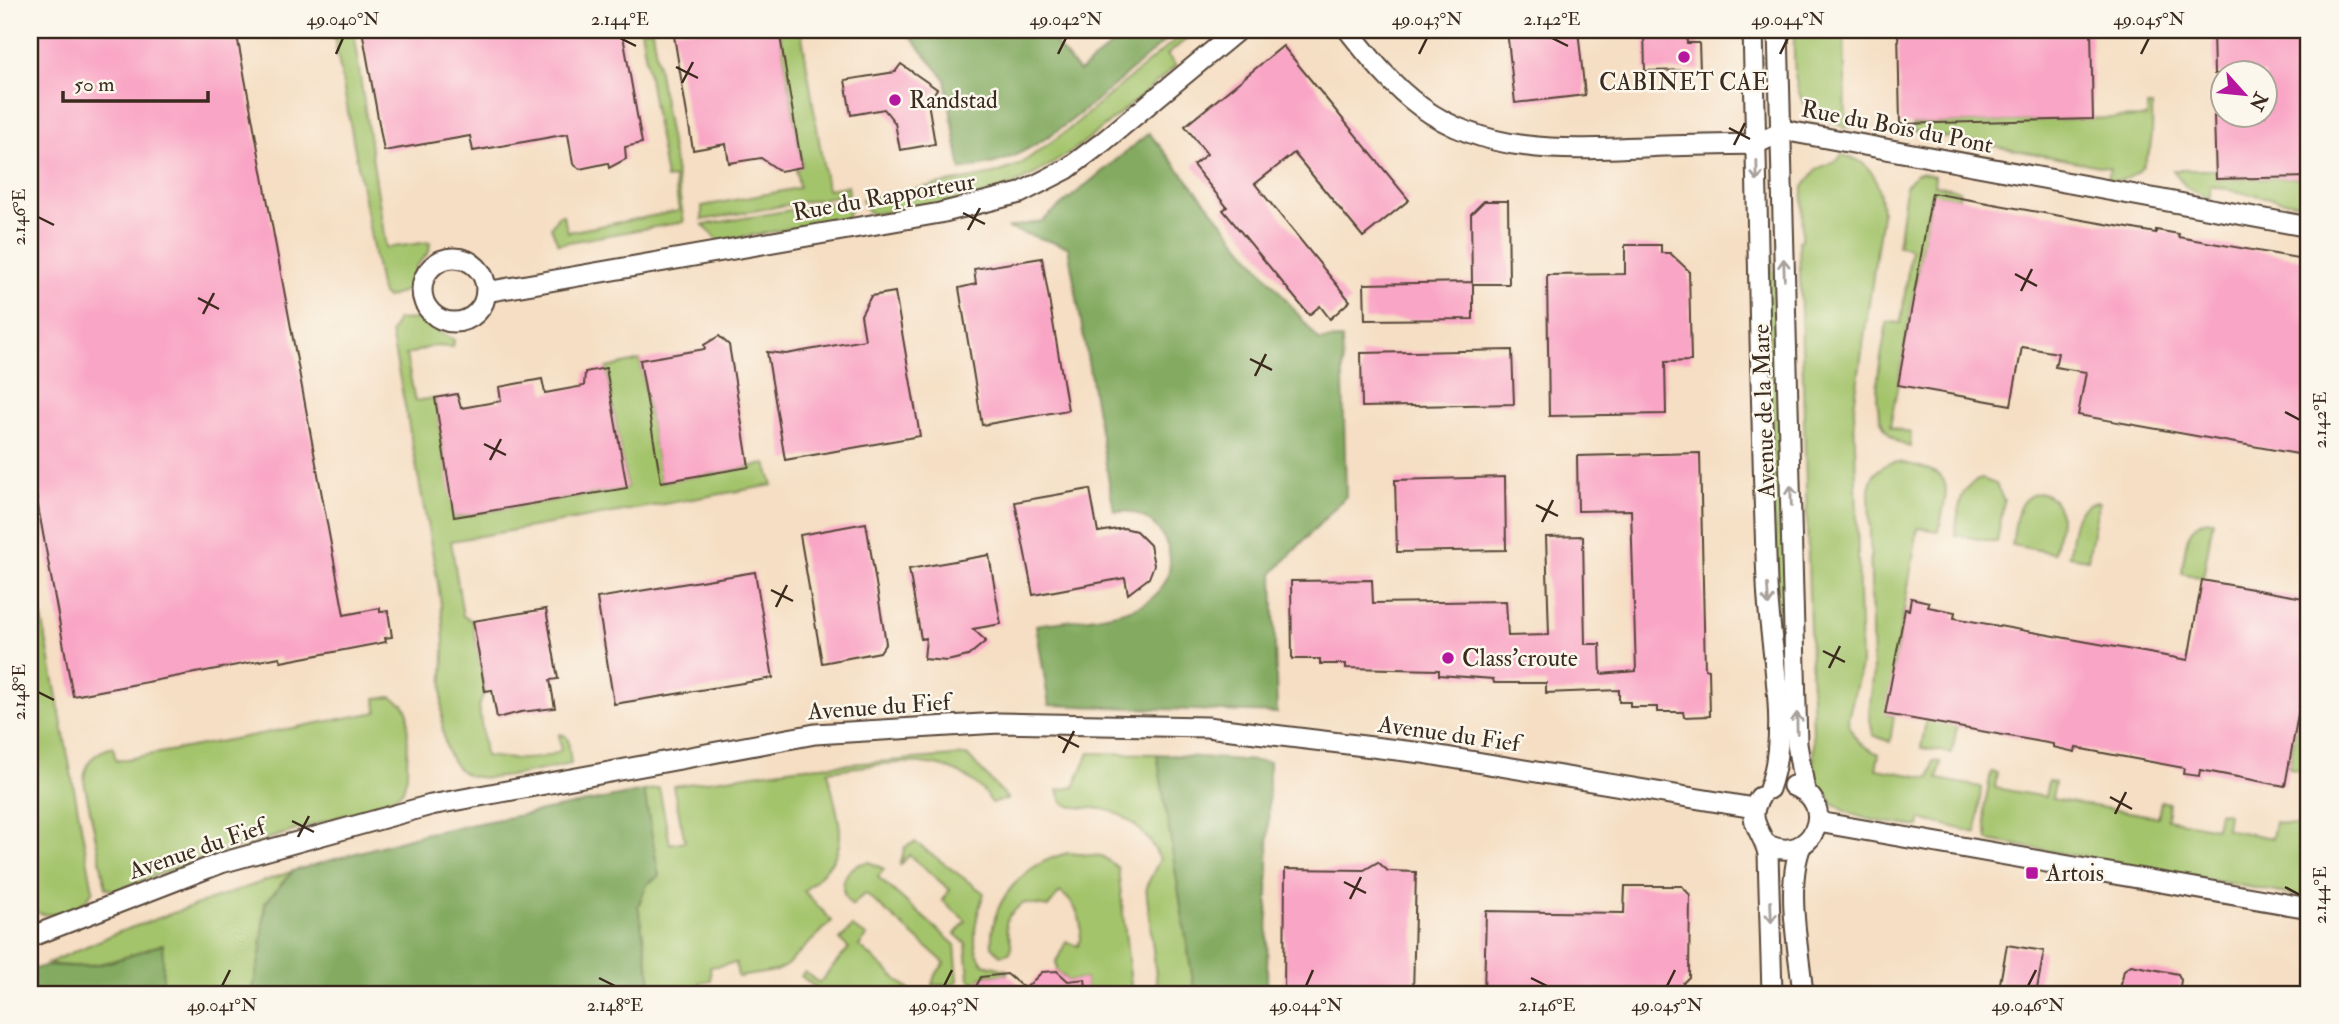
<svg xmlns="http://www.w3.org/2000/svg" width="2339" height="1024" font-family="'IM FELL Double Pica',serif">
<rect width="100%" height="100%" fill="#fbf7ec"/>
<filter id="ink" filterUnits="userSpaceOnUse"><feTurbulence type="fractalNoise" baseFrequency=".0143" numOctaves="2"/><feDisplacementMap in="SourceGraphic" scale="14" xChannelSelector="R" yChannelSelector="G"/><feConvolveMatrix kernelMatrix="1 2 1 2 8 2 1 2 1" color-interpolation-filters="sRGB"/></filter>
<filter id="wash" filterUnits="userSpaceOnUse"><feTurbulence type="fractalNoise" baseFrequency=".00686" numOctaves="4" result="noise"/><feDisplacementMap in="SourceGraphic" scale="28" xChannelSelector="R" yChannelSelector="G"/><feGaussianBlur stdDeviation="1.57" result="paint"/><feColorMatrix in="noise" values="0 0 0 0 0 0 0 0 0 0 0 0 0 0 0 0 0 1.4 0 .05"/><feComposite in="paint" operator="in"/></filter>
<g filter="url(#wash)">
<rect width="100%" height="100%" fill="#f5dec3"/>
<g fill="#a4c46c" stroke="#707745" stroke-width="2">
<polygon points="333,30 353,30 386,248 430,242 429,252 416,266 409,289 387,298 381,292"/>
<polygon points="641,30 652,30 684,222 558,244 551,227 558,216 563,215 568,232 679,211 674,178 666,179"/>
<polygon points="779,30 801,30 827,189 848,186 849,194 702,220 702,206 799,188 796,168 802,166"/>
<path d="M 1187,30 L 1197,30 L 1167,55 L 1176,66 C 1118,114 1065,168 993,192 C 955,206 912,208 872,214 L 865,209 L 862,199 L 994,174 L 1019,165 L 1068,130 Z"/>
<path d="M 1794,30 L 1844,30 L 1846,120 L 1862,120 L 1858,125 L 1845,128 L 1822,117 L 1823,113 L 1818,109 L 1811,114 C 1791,91 1794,59 1794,30 Z"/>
<path d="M 2147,106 L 2152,106 C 2153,138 2154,184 2108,180 L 2110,168 L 1913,131 L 1913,124 L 2147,117 Z"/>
<path d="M 1841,155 C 1873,160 1881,184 1882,214 L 1854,407 L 1861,666 L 1848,719 C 1851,738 1862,747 1879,754 L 1876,769 L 1930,778 L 1933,761 L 1941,762 L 1938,779 L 1981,787 L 1977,833 L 1921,819 L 1919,827 C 1875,820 1826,821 1814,770 L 1799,241 L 1802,240 L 1803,187 L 1817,169 L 1839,159 Z"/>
<polygon points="2173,170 2216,170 2216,179 2309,177 2309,206 2210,186 2210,199 2187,188"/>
<path d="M 1921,173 L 1935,176 L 1934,185 L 1960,190 L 1959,198 L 1932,194 L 1890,427 L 1911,433 L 1910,447 C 1858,432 1882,360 1887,322 L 1901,323 L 1911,248 L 1898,246 L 1906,187 L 1916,174 Z"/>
<polygon points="850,200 851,208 846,219 719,241 703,225"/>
<polygon points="1764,241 1770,241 1780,332 1792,749 1786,750 1779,664"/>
<path d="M 417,319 L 454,340 L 453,347 L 433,346 L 406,355 L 415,401 L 435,398 L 455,517 L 627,488 L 606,368 L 640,360 L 661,482 L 766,464 L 773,485 L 451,541 L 463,616 L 473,621 L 485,691 L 479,706 L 485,756 C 508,759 540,763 561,750 L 559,734 L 564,735 L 568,739 L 571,764 C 548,768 481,787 462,772 C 431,749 445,680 444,645 C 443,601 433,556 425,513 C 414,453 403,394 391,334 L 397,320 Z"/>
<path d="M 1899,462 C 1956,474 1949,479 1939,531 L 1918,528 L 1886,714 L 1894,716 L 1890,742 L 1873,735 L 1869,714 L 1873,678 L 1869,489 C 1872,473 1882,462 1899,462 Z"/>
<path d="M 1982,479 L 1996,484 L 2004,501 L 1997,542 L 1955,535 C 1959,514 1957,484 1982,479 Z"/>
<path d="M 2042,493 C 2070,502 2058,532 2054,553 L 2012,545 C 2016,524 2014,494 2042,493 Z"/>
<path d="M 2099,502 L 2088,559 L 2069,556 C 2073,535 2071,503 2099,502 Z"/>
<path d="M 2213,520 L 2203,578 L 2182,573 C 2185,552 2184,519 2213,520 Z"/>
<path d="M 30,553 L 93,890 C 83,910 50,922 30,909 Z"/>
<polygon points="2302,695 2309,695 2309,772 2289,768"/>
<path d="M 392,697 L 403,704 L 408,713 L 407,775 L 403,790 L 391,801 L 189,863 L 116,891 L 106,888 L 84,781 C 85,762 94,752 113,747 L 116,761 L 377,712 L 376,698 Z"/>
<polygon points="1960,709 1952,753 1921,748 1926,721"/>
<path d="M 1089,753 L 1157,754 L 1195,994 L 1158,994 L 1146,887 L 1160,859 C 1148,833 1124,809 1093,808 C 1081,807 1071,809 1062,802 L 1058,790 L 1074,787 Z"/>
<path d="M 967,755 L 1008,799 L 992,803 C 956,745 885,765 828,771 C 840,833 856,846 804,891 L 832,921 L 786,966 L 776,971 L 738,977 L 736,963 L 710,967 L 711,981 L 700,983 L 701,994 L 653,994 L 638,906 L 647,884 L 659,876 L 644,791 L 659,788 L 670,844 L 685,841 L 673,786 L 795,768 Z"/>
<polygon points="1991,772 1997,773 1995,788 2045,797 2048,781 2055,782 2052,799 2158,817 2161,801 2169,803 2167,819 2216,828 2219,812 2228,814 2226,829 2272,838 2275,822 2309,828 2309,898 1988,840 1984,810"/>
<path d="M 915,842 L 984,893 C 977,913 967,947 984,964 L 1007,970 L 1007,974 L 981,977 L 978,984 L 969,979 L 966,944 L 955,934 L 966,921 L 942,900 L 950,890 L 909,855 L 900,866 L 905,847 Z"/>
<path d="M 1068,853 L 1102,856 L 1118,868 L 1132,994 L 1086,994 L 1085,979 L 1068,981 L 1057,971 L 1056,962 L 1066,942 L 1078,946 C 1086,925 1078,905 1060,892 L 1048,907 L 1024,903 C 989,927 1017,931 1010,953 L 1000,955 L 992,946 C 989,900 1025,863 1068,853 Z"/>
<path d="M 869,862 L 884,869 L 878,877 L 955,945 L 958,981 L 951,985 L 932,985 L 935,975 L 945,963 L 865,893 L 852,906 C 834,889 845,864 869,862 Z"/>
<path d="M 293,871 L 265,903 L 261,950 L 252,994 L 163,994 L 163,944 C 125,957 89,973 48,963 L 119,932 Z"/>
<polygon points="852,927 867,936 859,946 914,994 823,994 801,976 805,972 819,983 849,948 840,940"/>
</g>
<g fill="#83aa60" stroke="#5f6a3f" stroke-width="2">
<path d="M 905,30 L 1044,30 L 1079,72 L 1130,30 L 1178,30 C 1127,72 1064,137 1004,160 C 991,165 975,167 961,170 L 945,79 Z"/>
<path d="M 1149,133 L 1319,340 L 1342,339 L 1346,496 L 1273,573 L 1277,713 L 1049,705 L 1036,625 C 1067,620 1128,617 1151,599 C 1191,568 1162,506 1114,511 L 1068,247 L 1007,228 L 1042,221 Z"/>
<polygon points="1157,754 1269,762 1267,994 1195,994"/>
<polygon points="644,791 659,876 647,884 638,906 653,994 252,994 261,950 265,903 293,871 423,834"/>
<path d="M 163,944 L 163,994 L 30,994 L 30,971 C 55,960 63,969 89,966 C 114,963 139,952 163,944 Z"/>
</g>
<g id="blocks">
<g fill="#f9a5c5">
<polygon points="30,30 236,30 344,615 380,608 380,612 388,611 392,637 385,638 386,642 281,662 280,657 73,696 30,463"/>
<polygon points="362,30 622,30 642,143 625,147 626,159 609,168 608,163 580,169 573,164 568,134 473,151 470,136 384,151"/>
<polygon points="673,30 779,30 802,167 780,171 761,158 729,163 726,144 693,150"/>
<polygon points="1507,30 1578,30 1585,95 1515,103"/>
<polygon points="1644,30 1686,30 1687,43 1699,43 1700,70 1645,71"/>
<polygon points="1898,30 2091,30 2093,119 1900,124"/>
<polygon points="2213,30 2309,30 2309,177 2216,179 2214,116 2265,116 2265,74 2214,74"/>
<polygon points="1283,46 1409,200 1363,237 1294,153 1255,184 1350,301 1330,319 1320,306 1309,315 1223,210 1227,207 1193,165 1207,154 1185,126"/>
<polygon points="901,64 937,89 928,102 935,144 900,150 895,123 884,109 851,115 845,80 895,72"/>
<polygon points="1932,193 2156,233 2156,230 2179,234 2178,237 2309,260 2309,456 2078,415 2086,372 2055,367 2058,353 2022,347 2011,405 1898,385"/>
<polygon points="1484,201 1508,201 1509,284 1473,284 1473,319 1365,320 1364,284 1472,282 1471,214"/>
<polygon points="1625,245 1661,245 1661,253 1670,253 1689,271 1691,361 1665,362 1666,414 1549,416 1547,275 1625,274"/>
<polygon points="1042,258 1068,410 982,425 959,288 976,284 974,269"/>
<polygon points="895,292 920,436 785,460 767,352 786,354 865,340 861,315 871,296"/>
<polygon points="719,336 729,345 749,467 661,482 640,360 705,349 704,345"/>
<polygon points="1512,350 1514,404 1362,407 1361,353"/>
<polygon points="606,368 627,488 454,517 435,398 457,394 461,408 501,401 499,387 542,379 545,393 584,386 585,372"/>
<polygon points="1700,453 1705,669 1709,670 1710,716 1684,717 1683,712 1657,712 1657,707 1630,707 1630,702 1619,702 1619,690 1546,693 1546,683 1494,683 1493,679 1439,675 1439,670 1346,668 1346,664 1320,664 1320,659 1292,659 1291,581 1372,580 1373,603 1506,601 1508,636 1549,635 1546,537 1583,536 1585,644 1600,644 1601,674 1636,671 1631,510 1578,511 1577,456"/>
<polygon points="1505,477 1506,550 1397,552 1395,480"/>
<polygon points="1090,489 1098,532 1124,528 1136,531 1150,545 1154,565 1149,578 1128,594 1125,578 1033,595 1015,502"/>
<polygon points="866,523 886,643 880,652 822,663 800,535"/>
<polygon points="989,555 1001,624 973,629 986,641 968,656 947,661 924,659 926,638 921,639 909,569"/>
<polygon points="755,572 773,678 614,704 597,598"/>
<polygon points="2202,580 2309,599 2309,654 2285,786 2200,770 2199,776 2183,774 2184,768 2076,748 2075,752 2053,747 2053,744 1885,714 1905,609 1909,610 1911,598 1929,602 1928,607 1955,612 1954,618 2188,660"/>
<polygon points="546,609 558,679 550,680 555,708 521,712 497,718 492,690 485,691 473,621"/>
<polygon points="1378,862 1388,871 1416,872 1413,994 1284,994 1285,869 1364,870"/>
<polygon points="1625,886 1682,886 1690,895 1689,977 1683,983 1683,994 1484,994 1486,911 1624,913"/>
<polygon points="2007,945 2044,951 2036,994 1998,994"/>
<polygon points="2131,965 2178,974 2181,980 2179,994 2119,994 2124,970"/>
<polygon points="1057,971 1068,981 1085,979 1087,994 972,994 981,977 1007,974 1025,989 1042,972"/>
</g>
</g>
</g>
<g filter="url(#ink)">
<use href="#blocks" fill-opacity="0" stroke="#574537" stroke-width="2"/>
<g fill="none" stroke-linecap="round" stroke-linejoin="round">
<defs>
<g id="minor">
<path d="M 1348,30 C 1370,58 1392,86 1421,107 C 1487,155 1567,150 1643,147 C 1681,145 1719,145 1756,144 L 1781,132 L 1788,131 L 2309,227"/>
<path d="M 1753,30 C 1758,214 1760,399 1767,583 C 1769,647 1791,729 1769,789"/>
<polyline points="1778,30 1797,744 1805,791"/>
<circle cx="454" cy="290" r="32"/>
<polyline points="486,292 940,213 1020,193 1067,169 1103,142 1238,30"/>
<path d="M 1760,797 C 1744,821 1764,832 1768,854 L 1772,994"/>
<polyline points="1818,822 2309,908"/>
<path d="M 1766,844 C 1813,868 1840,801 1793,786"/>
<path d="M 1801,846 C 1785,886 1799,951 1803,994"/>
<polyline points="30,937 221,863 431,805 815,734 999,723 1207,727 1422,753 1754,808"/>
</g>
</defs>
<use href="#minor" stroke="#574537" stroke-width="23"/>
<use href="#minor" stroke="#fff" stroke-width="19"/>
</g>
<defs><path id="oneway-shaft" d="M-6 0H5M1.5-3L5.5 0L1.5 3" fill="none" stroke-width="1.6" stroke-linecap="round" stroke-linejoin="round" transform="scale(1.75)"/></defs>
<g stroke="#a79f9a">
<use href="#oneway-shaft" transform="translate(1757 171) rotate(89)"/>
<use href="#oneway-shaft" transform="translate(1784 269) rotate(-92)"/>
<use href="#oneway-shaft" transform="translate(1791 496) rotate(-92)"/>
<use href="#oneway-shaft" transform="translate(1768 595) rotate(87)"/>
<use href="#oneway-shaft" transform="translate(1797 723) rotate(-91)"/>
<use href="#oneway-shaft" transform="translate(1771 912) rotate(88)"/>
</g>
</g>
<path fill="none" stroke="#3b2a1e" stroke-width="2.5" d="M 620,38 L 636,46M 1552,38 L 1568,46M 336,54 L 343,38M 1058,54 L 1066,38M 1419,54 L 1427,38M 1780,54 L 1788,38M 2141,54 L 2149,38M 676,67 L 698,78M 682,83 L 693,62M 1729,128 L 1750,139M 1734,145 L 1745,123M 963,213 L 985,224M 38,217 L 54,225M 968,230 L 980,208M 2015,274 L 2037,286M 2021,291 L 2032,269M 198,298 L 219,309M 203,314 L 214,293M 1250,359 L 1272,370M 1255,376 L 1266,354M 2285,412 L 2300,420M 484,444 L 506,455M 490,460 L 501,439M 1536,505 L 1558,516M 1542,522 L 1553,500M 771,590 L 793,601M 776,607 L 787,585M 1823,651 L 1845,662M 1829,668 L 1840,646M 38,692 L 54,700M 1058,736 L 1079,747M 1063,753 L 1074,731M 2110,797 L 2132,809M 2115,814 L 2126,792M 292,821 L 314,832M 298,837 L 309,816M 1344,882 L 1366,893M 2285,887 L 2300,895M 1350,899 L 1361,877M 599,978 L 615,986M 1531,978 L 1547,986M 222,986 L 230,970M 944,986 L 952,970M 1306,986 L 1313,970M 1667,986 L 1675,970M 2028,986 L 2036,970"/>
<g fill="#b5179e" stroke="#fbf7ec" stroke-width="2.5">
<circle cx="1684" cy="57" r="7"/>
<circle cx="895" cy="100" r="7"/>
<circle cx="1448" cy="658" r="7"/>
<rect x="2025" y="866" width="14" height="14" rx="3.5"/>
</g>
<g text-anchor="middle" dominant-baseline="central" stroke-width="5" stroke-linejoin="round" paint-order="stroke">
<g font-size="24" fill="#3b2a1e" stroke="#fbf7ec" text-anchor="start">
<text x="1684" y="82" text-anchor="middle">CABINET CAE</text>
<text x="909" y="100">Randstad</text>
<text x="1462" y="658">Class'croute</text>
<text x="2046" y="873">Artois</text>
</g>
<g font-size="24" fill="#3b2a1e" stroke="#fbf7ec">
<text transform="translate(1897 127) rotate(11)">Rue du Bois du Pont</text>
<text transform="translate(884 197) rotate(-10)">Rue du Rapporteur</text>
<text transform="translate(1764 411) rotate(-92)">Avenue de la Mare</text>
<text transform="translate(879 707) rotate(-4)">Avenue du Fief</text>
<text transform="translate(1449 734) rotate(8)">Avenue du Fief</text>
<text transform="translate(197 849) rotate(-19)">Avenue du Fief</text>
</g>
</g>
<rect width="2339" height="1024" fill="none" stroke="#fbf7ec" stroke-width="77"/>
<g transform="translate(2244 94) rotate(117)"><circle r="33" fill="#fbf7ec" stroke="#aea59a" stroke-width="2"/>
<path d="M0-5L12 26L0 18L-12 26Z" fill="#b5179e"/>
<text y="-10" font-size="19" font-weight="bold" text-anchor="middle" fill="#3b2a1e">N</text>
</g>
<path d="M63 91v10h145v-10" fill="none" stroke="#3b2a1e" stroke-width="3.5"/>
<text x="74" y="91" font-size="21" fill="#3b2a1e" stroke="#fbf7ec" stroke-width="5" paint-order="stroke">50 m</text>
<rect x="38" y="38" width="2262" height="948" fill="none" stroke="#3b2a1e" stroke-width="2.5"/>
<g font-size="18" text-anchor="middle" fill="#3b2a1e">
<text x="343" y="25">49.040°N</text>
<text x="620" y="25">2.144°E</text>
<text x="1066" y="25">49.042°N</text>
<text x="1427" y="25">49.043°N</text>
<text x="1552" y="25">2.142°E</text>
<text x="1788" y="25">49.044°N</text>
<text x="2149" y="25">49.045°N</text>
<text transform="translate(19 217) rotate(-90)" y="6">2.146°E</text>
<text transform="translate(2320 420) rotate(-90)" y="6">2.142°E</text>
<text transform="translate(19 692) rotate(-90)" y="6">2.148°E</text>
<text transform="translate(2320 895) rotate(-90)" y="6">2.144°E</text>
<text x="222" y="1011">49.041°N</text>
<text x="615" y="1011">2.148°E</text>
<text x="944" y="1011">49.043°N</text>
<text x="1306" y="1011">49.044°N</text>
<text x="1547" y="1011">2.146°E</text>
<text x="1667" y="1011">49.045°N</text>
<text x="2028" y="1011">49.046°N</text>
</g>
</svg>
